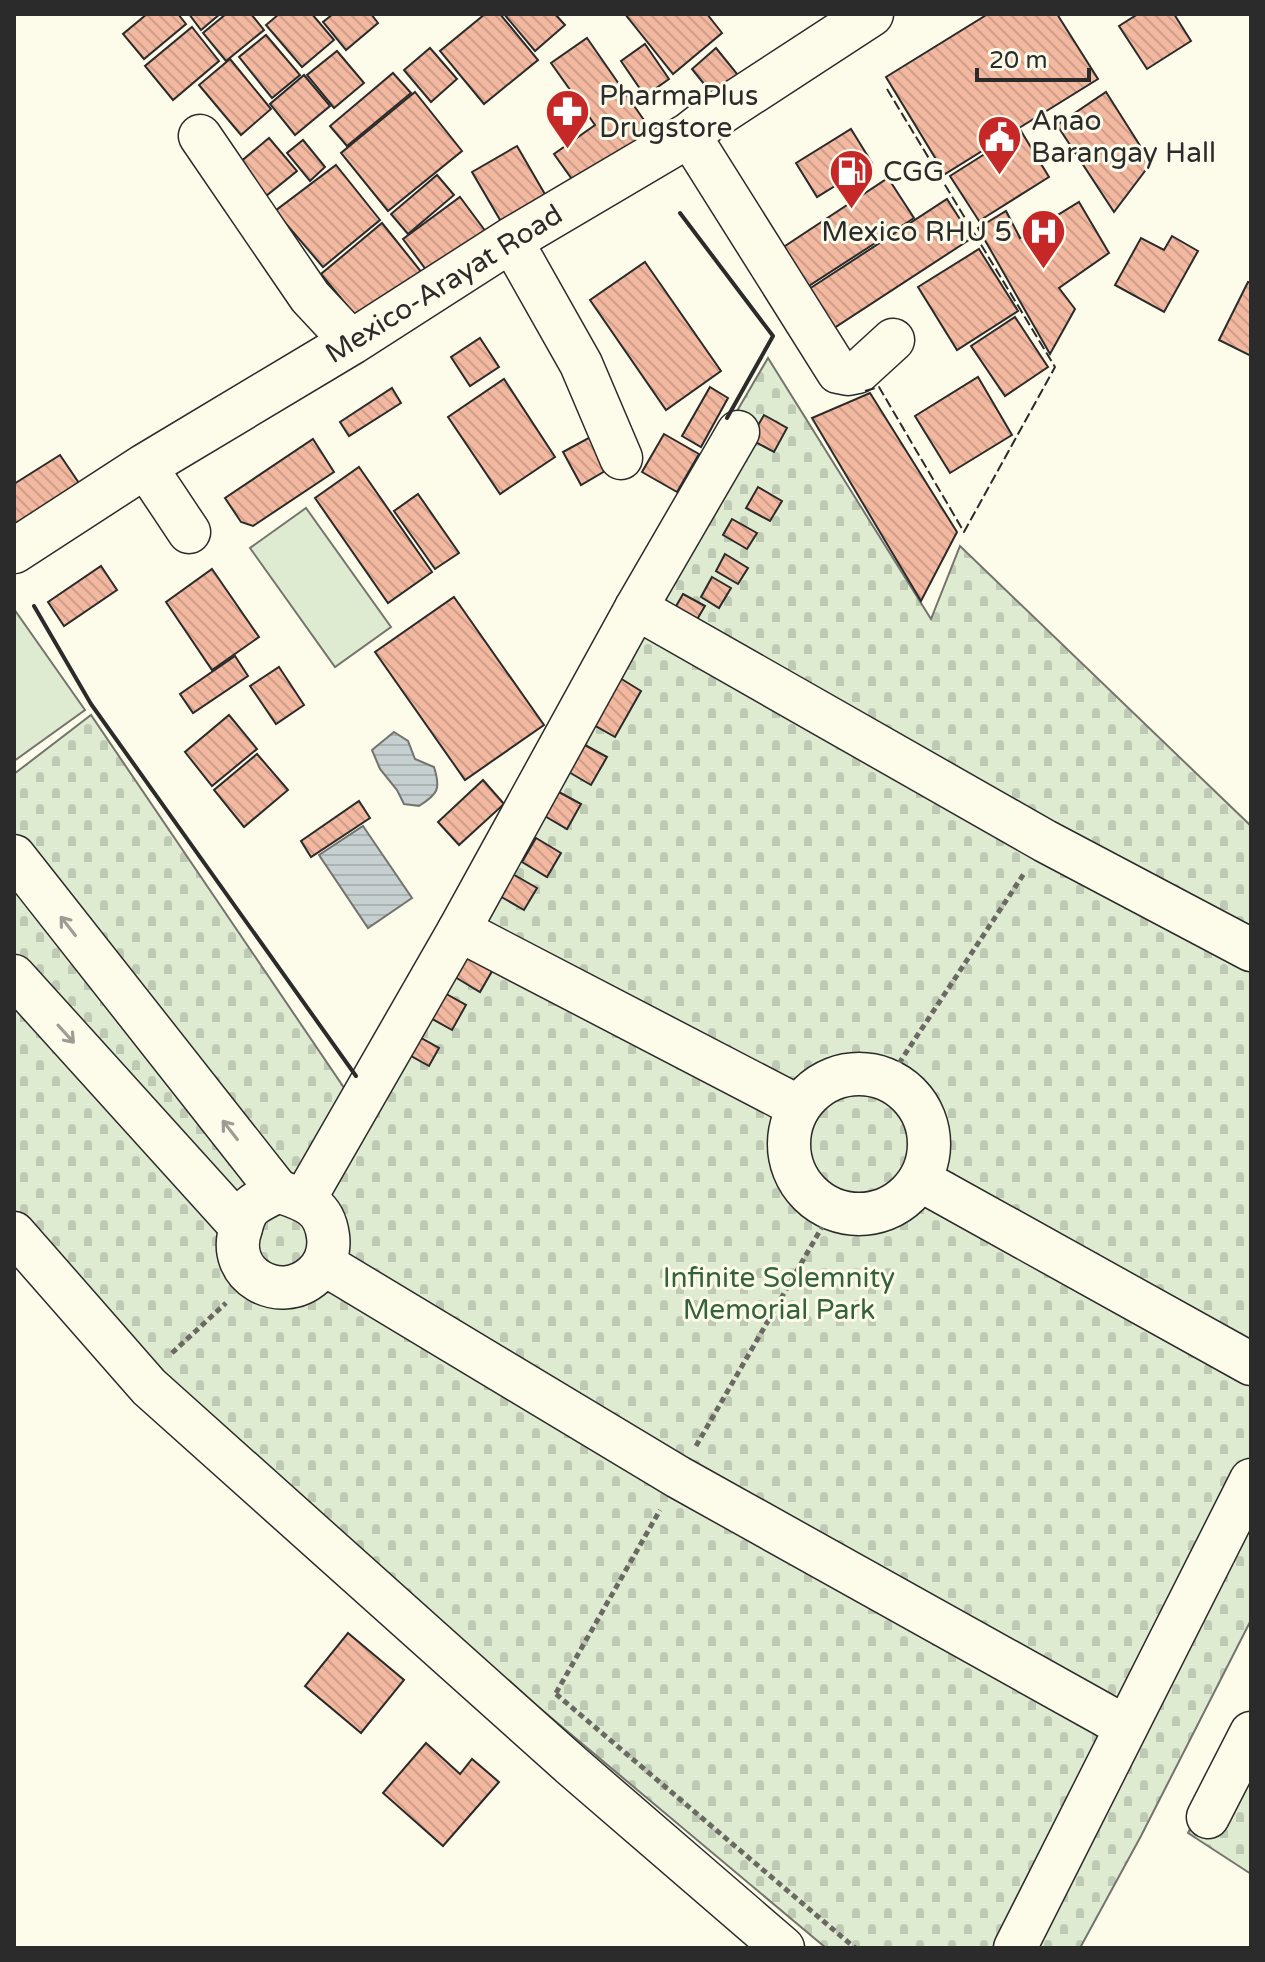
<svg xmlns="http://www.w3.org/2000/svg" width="1265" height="1962" font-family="'Varela Round',sans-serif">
<defs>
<pattern id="cemetery-stones" width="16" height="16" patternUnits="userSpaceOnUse" patternTransform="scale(2)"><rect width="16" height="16" fill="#deebd1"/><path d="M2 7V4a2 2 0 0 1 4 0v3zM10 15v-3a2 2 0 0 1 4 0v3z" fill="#bfcab4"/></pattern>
<pattern id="water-rules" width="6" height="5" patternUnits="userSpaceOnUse" patternTransform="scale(2)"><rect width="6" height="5" fill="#c7d0d0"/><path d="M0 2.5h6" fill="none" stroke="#abb3b3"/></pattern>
<pattern id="building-back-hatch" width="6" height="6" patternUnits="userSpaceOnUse" patternTransform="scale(2)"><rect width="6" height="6" fill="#f2b8a0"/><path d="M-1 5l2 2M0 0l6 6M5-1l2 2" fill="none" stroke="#d09e8a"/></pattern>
</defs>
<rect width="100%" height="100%" fill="#fdfbea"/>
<g fill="#deebd1" stroke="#74746e" stroke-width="2">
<polygon points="306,508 391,627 335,667 250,548"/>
<polygon points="14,609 85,710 14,761"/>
</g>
<g fill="url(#cemetery-stones)" stroke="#74746e" stroke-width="2">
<polygon points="768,358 931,619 960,546 1251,826 1251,1620 1141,1836 1080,1948 826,1948 173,1401 14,1218 14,774 91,715 349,1095 552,728"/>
<polygon points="1251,1709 1251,1874 1188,1833"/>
</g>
<g fill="url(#water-rules)" stroke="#74746e" stroke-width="2">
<path d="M 394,732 L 408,741 L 415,759 L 434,767 C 441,789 438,794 419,806 L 404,804 L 397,790 L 380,769 L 372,750 Z"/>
<polygon points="363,826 412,898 368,928 319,855"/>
</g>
<g fill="url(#building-back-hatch)" stroke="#2b2b2b" stroke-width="2">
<polygon points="147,14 178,14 186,24 144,59 123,34"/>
<polygon points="189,14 220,14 201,30"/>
<polygon points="226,14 251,14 264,30 226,61 203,33"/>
<polygon points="279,14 312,14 334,40 302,67 266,25"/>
<polygon points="333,14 371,14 378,23 346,50 323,22"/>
<polygon points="485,14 500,14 538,60 484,104 440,51"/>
<polygon points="504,14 555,14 565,25 535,51"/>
<polygon points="625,14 707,14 722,33 673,74"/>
<polygon points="988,14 1057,14 1098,79 945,174 886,77"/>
<polygon points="1138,14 1174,14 1191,41 1147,69 1119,26"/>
<polygon points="192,27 219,61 173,100 145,66"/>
<polygon points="266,35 300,75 272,98 239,57"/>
<polygon points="587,38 655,136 579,189 554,154 595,125 551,63"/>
<polygon points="645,44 669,79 645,96 621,61"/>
<polygon points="430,48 457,79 431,102 404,70"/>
<polygon points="716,48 742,80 717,100 692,69"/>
<polygon points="337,51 364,83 334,108 307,75"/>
<polygon points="230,59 271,109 241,135 199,85"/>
<polygon points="393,73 411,93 347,146 330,126"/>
<polygon points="304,75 330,106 295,135 270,104"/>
<polygon points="415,92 462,151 388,211 341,153"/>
<polygon points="1106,92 1151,163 1114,212 1057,125"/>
<polygon points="851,129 872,163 817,197 796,163"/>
<polygon points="1021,131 1049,177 979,221 950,176"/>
<polygon points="269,138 297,171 266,196 239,163"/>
<polygon points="303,140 325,167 310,181 287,153"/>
<polygon points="517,146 550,203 506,230 472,172"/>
<polygon points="336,165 380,220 323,267 275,211"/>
<polygon points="437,175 454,195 408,234 391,214"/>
<polygon points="888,178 914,218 804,289 779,250"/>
<polygon points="460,197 492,240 436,283 403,239"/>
<polygon points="947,199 972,238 831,330 806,291"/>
<polygon points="1079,202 1109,253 1059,288 1075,309 1050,354 978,228 1006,211 1020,238"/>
<polygon points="382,223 427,279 366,329 321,274"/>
<polygon points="1172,236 1198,251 1164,312 1115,285 1141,238 1164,250"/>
<polygon points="979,249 1018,311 957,350 918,287"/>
<polygon points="645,262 721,371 666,410 590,300"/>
<polygon points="1248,282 1251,283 1251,356 1219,340"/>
<polygon points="1015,317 1048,367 1005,396 971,346"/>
<polygon points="480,338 499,367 470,386 451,357"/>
<polygon points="978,377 1012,435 950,473 915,416"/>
<polygon points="504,379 555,457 500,494 448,417"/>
<polygon points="710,387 728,398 701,447 682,436"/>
<polygon points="392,388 401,403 349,436 340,422"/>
<polygon points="870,393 957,532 921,601 812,418"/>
<polygon points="764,415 787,428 774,452 750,439"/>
<polygon points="664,434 699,454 677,492 642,472"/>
<polygon points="594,435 612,467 581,485 563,452"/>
<polygon points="313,439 334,472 253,526 241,522 225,498"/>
<polygon points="60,455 83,489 14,533 14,484"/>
<polygon points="359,467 432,572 388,603 315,498"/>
<polygon points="758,487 782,501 770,521 746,508"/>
<polygon points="418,494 459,553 435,569 394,511"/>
<polygon points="732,519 757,533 747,549 723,535"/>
<polygon points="725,554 748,568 738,584 716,571"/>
<polygon points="101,566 117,590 64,626 48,602"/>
<polygon points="212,569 259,637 212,670 166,602"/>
<polygon points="712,577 731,588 719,608 701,597"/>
<polygon points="683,594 705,606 692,628 671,615"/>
<polygon points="454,597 544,725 465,780 375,652"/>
<polygon points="235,656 248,676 193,713 180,694"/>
<polygon points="279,667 304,705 276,724 250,686"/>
<polygon points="620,678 641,691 615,737 594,725"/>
<polygon points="229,715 257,749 212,786 185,752"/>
<polygon points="583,744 607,757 591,785 567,771"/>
<polygon points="257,754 288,790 244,827 214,790"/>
<polygon points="483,780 504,804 459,845 438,822"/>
<polygon points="557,791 581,804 567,829 543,815"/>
<polygon points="359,801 370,818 311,857 301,841"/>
<polygon points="536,838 561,853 547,877 522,862"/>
<polygon points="511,873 537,888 524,910 498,895"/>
<polygon points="469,950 495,966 480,992 455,977"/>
<polygon points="441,991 466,1005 452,1030 427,1016"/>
<polygon points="414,1034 439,1048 429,1066 404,1052"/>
<polygon points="348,1633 404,1680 361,1733 305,1686"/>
<polygon points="426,1743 460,1774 472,1759 499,1782 443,1846 383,1793"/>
</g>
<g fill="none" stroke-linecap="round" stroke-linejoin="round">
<defs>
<g id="minor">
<polyline points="689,135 838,372 848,374 858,372 893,340"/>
<polyline points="200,136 310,297 352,342"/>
<polyline points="511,240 581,364 621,458"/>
<polyline points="145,466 189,532"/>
<polyline points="636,608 1045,841 1251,950"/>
<polyline points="14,856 278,1191"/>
<polyline points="459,930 799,1107"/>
<polyline points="14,976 241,1227"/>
<circle cx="859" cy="1144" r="70"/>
<polyline points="920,1180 1251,1364"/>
<path d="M 278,1191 C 304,1200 324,1205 328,1236 C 330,1251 325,1265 314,1275 C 280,1306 224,1275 241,1228 C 243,1220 245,1212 252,1206 C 259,1200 269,1196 278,1191 Z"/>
<polyline points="304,1200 459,930 636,608 738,432"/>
<polyline points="14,1233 149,1387 571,1765 783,1948"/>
<polyline points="324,1264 678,1477 1126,1727"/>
<polyline points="1208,1817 1251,1733"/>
<polyline points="1015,1948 1251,1480"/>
</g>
<polyline id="major" points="14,551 145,466 352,342 511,240 689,135 707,121 871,14"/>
</defs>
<use href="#minor" stroke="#2b2b2b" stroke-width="45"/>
<use href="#major" stroke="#2b2b2b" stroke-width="47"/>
<g stroke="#6a6964" stroke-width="5" stroke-dasharray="6 4" stroke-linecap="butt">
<polyline points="888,1080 1025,872"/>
<polyline points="172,1353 226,1303"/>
<polyline points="696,1446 833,1208"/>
<polyline points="556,1693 660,1510"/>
<polyline points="556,1694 855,1948"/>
</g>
<use href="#minor" stroke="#fdfbea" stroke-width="42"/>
<use href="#major" stroke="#fdfbea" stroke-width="44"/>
<polyline stroke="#2b2b2b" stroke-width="2" stroke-dasharray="10 4" stroke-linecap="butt" points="865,391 879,387 964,532 1055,367 887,89"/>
<g stroke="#2b2b2b" stroke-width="4">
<polyline points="680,213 773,336 727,418"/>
<polyline points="34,606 91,704 356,1076"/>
</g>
</g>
<defs><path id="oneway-shaft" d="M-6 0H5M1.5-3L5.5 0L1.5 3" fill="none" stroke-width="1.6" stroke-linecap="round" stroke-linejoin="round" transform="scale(2)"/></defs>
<g stroke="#9e9d94">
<use href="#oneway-shaft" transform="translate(68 926) rotate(-128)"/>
<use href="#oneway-shaft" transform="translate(66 1034) rotate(48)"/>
<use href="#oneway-shaft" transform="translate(230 1130) rotate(-128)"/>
</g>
<defs>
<symbol id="pharmacy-pin" viewBox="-11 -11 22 30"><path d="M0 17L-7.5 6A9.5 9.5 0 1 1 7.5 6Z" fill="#c62828" stroke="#fdfbea"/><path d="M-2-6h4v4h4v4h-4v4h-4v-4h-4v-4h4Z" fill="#fff"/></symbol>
<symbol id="civic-pin" viewBox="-11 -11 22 30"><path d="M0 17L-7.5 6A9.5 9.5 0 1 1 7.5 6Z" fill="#c62828" stroke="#fdfbea"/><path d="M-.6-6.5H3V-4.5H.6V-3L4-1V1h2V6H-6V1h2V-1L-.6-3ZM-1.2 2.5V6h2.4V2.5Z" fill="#fff"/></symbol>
<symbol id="fuel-pin" viewBox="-11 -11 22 30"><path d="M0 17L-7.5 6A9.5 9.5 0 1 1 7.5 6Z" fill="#c62828" stroke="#fdfbea"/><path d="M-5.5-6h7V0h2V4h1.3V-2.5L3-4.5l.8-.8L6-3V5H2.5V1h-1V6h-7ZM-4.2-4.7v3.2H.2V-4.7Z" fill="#fff"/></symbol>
<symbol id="hospital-pin" viewBox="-11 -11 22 30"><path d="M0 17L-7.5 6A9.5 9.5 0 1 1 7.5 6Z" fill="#c62828" stroke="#fdfbea"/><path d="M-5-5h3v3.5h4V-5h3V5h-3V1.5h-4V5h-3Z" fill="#fff"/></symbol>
</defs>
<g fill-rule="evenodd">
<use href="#pharmacy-pin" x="542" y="86" width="51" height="69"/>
<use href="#civic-pin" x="974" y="112" width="51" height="69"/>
<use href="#fuel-pin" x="826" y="146" width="51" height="69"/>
<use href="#hospital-pin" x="1018" y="206" width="51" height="69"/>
</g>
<g text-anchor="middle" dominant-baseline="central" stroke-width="6" stroke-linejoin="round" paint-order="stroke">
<g font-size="28" fill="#2b2b2b" stroke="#fdfbea" text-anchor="start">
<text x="599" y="96">PharmaPlus<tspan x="599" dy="32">Drugstore</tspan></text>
<text x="1031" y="121">Anao<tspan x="1031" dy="32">Barangay Hall</tspan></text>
<text x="883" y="172">CGG</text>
<text x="1012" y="232" text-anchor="end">Mexico RHU 5</text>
</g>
<g font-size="28" fill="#2b2b2b" stroke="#fdfbea">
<text transform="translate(444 284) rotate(-32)">Mexico-Arayat Road</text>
</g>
<g font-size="28" fill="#34623c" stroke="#fdfbea">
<text x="779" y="1278">Infinite Solemnity<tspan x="779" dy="32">Memorial Park</tspan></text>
</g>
</g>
<rect width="1265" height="1962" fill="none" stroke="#2b2b2b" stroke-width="32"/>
<path d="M977 68v12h112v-12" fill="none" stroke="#2b2b2b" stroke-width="4"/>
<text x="989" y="68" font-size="24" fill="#2b2b2b" stroke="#fdfbea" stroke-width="6" paint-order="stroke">20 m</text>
</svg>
